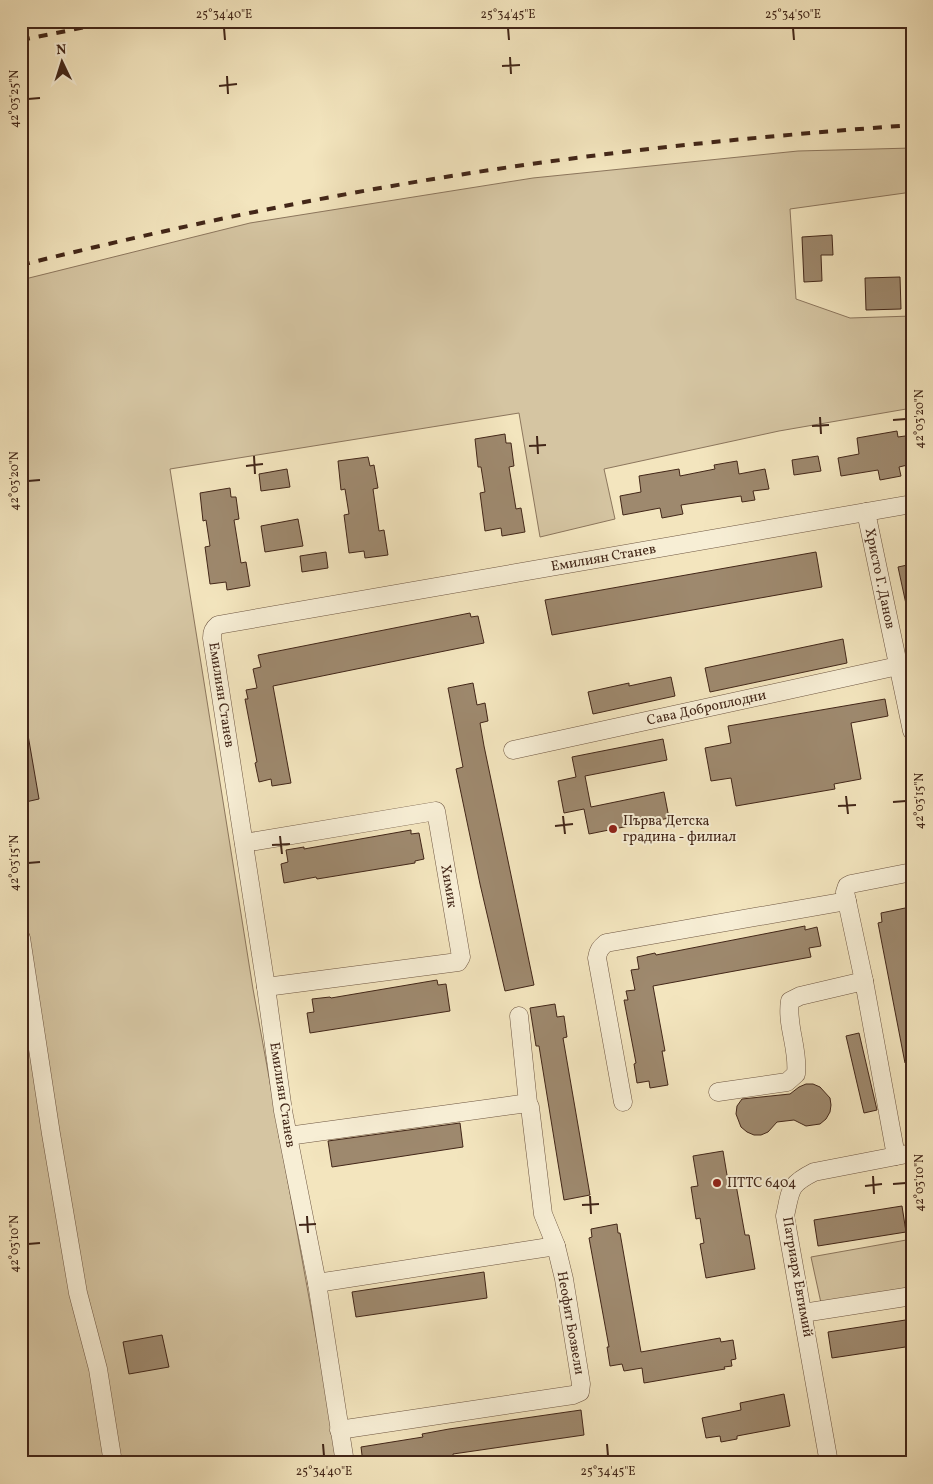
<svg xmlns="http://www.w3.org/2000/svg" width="933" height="1484" font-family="Vollkorn,serif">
<rect width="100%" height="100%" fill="#f3e5be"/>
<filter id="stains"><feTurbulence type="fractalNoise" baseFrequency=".004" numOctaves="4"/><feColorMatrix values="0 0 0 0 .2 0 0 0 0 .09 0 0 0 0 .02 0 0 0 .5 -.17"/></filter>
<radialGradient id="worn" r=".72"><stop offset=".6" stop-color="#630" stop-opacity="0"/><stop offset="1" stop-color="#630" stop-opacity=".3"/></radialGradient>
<g fill="#d5c5a2" stroke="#8c765d">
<polygon points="912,148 912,192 790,209 796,299 850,318 912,316 912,408 779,431 604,469 615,519 540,537 519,413 170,469 253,989 339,1463 21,1463 21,280 250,223 533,178 798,151"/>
<polygon points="912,1239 912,1287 821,1303 811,1257"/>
</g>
<g fill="#9e896e" stroke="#422618">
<polygon points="832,235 833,255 821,255 822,281 804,282 802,237"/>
<polygon points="900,277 901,309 866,310 865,278"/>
<polygon points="897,431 898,437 912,435 912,464 899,467 901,476 880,480 878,470 841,476 838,458 859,454 857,438"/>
<polygon points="505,434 506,443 511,443 514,466 509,467 516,509 521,508 525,532 502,536 501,528 485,531 480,493 485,492 481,467 478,467 475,439"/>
<polygon points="818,456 821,471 794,475 792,460"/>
<polygon points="368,457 370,466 374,465 378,488 373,489 379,531 384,530 388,555 365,558 364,551 349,553 344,515 349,514 345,489 341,490 338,461"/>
<polygon points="737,461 739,474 765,469 769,489 753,491 755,500 742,502 741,496 681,505 683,514 662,518 660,508 623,515 620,496 641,492 639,476 679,469 680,476 715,469 714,465"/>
<polygon points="287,469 290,487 261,491 259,474"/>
<polygon points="230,488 231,497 236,497 239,519 234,520 241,563 246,562 250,586 227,590 226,582 210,584 205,547 210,546 206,520 203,521 200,493"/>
<polygon points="298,519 303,546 265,552 261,526"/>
<polygon points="326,552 328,568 302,572 300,556"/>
<polygon points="816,552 822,587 552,635 545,600"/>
<polygon points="912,564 912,603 906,604 898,567"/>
<polygon points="470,613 471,617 478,616 484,643 273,686 291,783 272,786 271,779 259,782 255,763 257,762 245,699 248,699 246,690 257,688 253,669 261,667 258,655"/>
<polygon points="843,639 847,663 710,692 705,668"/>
<polygon points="671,677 675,696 593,714 588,692 629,683 629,686"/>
<polygon points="473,683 477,705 485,703 488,721 480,723 484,746 534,985 505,991 480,884 456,769 463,767 448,688"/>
<polygon points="885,699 888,716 851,723 861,779 834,784 835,789 736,806 731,778 711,781 705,748 731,743 728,726"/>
<polygon points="28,735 39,799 21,803 21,736"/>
<polygon points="663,739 667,760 585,776 591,807 664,792 669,818 589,834 584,809 564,813 558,781 576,777 572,757"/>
<polygon points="411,830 411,834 419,833 424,859 415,861 415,863 317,879 316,877 284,883 281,864 288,862 286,850 304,847 304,849"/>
<polygon points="910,907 912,915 912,1062 905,1063 878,923 882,922 881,913"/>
<polygon points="805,926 805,930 817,927 821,946 809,948 811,957 653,986 665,1051 662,1051 668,1085 650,1088 649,1081 637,1083 634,1064 636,1063 624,1000 628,1000 626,991 635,990 631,970 639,969 637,957 655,953 656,955"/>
<polygon points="437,980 438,985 446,984 450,1011 310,1033 307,1013 314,1012 312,999 330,997 331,998"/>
<polygon points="555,1004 557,1017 564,1016 567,1037 563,1038 590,1195 564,1200 539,1046 536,1046 530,1008"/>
<polygon points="859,1033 877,1110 864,1113 846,1036"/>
<polygon points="806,1084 813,1084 820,1087 830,1098 831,1105 830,1112 826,1119 820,1124 806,1126 794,1120 777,1122 768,1132 761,1135 754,1135 747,1132 741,1127 736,1114 737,1106 742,1099 790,1094 799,1087"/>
<polygon points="460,1123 463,1147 332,1167 328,1141"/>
<polygon points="723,1151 728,1181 735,1179 745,1235 749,1235 755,1269 706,1278 700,1244 704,1243 700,1218 696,1219 691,1187 698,1186 693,1156"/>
<polygon points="902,1206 906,1232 818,1246 814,1220"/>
<polygon points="617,1224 618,1233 620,1233 641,1352 720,1338 721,1342 733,1340 736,1359 731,1360 732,1366 724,1367 725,1369 644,1383 642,1368 624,1371 622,1364 610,1366 607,1347 609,1347 589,1238 592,1237 591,1229"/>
<polygon points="484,1272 487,1298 356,1317 352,1292"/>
<polygon points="912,1319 912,1346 832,1358 828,1332"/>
<polygon points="162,1335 169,1367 129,1374 123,1342"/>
<polygon points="784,1394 790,1426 737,1436 737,1439 721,1442 720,1436 706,1438 702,1418 741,1410 740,1403"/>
<polygon points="581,1410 584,1435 453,1454 453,1460 433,1463 363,1463 361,1447 423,1437 422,1434 449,1429"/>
</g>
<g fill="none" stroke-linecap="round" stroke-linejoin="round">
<defs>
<g id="minor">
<path id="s1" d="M 866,512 L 912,731"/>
<path id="s2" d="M 513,750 L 898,666"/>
<path id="s3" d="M 244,843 L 436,811 L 461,957 L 458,962 L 266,987"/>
<polyline points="21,938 51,1134 78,1293 98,1369 113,1463"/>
<path d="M 718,1092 L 787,1082 L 796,1074 C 799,1049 786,1025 790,1001 L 800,996 L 864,981"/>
<path d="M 623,1102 L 597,958 C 598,951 600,948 606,943 L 847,901"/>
<polyline points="288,1136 528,1103"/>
<polyline points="896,1156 864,981 845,892 847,886 851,884 912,872"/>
<polyline points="317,1283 556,1246"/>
<polyline points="803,1313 912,1296"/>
<polyline points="339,1430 573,1395 580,1392 581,1384 564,1279 556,1246 543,1214 530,1107 528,1103 519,1016"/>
<path id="s4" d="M 345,1463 L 317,1283 L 283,1111 L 266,987 L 212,638 C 212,632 213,629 218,625 L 912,504"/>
<path d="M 829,1463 L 785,1216 C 791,1190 788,1185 814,1172 L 912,1153"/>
</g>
</defs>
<use href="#minor" stroke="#6e5642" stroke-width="19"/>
<use href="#minor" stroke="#f7eed5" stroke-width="18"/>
<g stroke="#422618" stroke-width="4" stroke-dasharray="9 9" stroke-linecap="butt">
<polyline points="21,40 116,21"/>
<path d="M 21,265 C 194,222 370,186 546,162 C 668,145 790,134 912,125"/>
</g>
</g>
<path fill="none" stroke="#422618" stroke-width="2" d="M 224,28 L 225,40M 508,28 L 509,40M 793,28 L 794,40M 510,57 L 511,74M 502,66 L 520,65M 227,76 L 228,94M 219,86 L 237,84M 28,99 L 40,98M 820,417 L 821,434M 893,420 L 906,419M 812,426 L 829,425M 537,436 L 538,454M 529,446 L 546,445M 254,456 L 255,474M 246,466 L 263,464M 28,481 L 40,480M 846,796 L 848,814M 893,802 L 906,801M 838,806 L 856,805M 563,816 L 565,834M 555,826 L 573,824M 280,836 L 282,854M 272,845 L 290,844M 28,863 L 40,862M 873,1176 L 874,1194M 893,1184 L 906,1183M 865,1186 L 882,1184M 590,1196 L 591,1214M 582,1205 L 599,1204M 307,1216 L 308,1233M 299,1225 L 316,1224M 28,1244 L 40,1243M 323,1444 L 324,1456M 607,1444 L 608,1456"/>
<g fill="#8f2418" stroke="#f7eed5" stroke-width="2">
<circle cx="613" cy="829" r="5"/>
<circle cx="717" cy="1183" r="5"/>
</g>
<g text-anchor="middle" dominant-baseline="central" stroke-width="4" stroke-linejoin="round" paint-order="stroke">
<g font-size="14" fill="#422618" stroke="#f7eed5">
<text stroke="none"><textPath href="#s4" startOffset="1242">Емилиян Станев</textPath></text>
<text stroke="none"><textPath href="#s1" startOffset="68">Христо Г. Данов</textPath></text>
<text transform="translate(221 695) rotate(81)">Емилиян Станев</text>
<text stroke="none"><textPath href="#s2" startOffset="198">Сава Доброплодни</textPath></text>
<text stroke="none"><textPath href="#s3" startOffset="271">Химик</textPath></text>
<text transform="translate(282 1095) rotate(81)">Емилиян Станев</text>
<text transform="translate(797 1277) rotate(80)">Патриарх Евтимий</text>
<text transform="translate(570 1323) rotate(80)">Неофит Бозвели</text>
</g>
<g font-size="14" fill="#422618" stroke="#f7eed5" text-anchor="start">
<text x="623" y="821">Първа Детска<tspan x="623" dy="16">градина - филиал</tspan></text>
<text x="727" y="1183">ПТТС 6404</text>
</g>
</g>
<rect width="933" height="1484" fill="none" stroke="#f3e5be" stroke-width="55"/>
<g transform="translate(62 62) rotate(356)" stroke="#f7eed5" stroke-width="4" paint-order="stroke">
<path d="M0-4L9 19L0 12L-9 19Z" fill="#422618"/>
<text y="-8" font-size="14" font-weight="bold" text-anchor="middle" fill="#422618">N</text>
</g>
<rect x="28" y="28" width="878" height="1428" fill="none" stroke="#422618" stroke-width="2"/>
<g font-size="12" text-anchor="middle" fill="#422618">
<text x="224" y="18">25°34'40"E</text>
<text x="508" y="18">25°34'45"E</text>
<text x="793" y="18">25°34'50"E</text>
<text transform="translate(14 99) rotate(-90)" y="4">42°03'25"N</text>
<text transform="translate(919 419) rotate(-90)" y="4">42°03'20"N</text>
<text transform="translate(14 481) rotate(-90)" y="4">42°03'20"N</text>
<text transform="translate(919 801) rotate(-90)" y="4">42°03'15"N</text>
<text transform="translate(14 863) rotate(-90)" y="4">42°03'15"N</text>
<text transform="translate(919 1183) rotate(-90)" y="4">42°03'10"N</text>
<text transform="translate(14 1244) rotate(-90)" y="4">42°03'10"N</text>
<text x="324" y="1475">25°34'40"E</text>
<text x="608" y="1475">25°34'45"E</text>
</g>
<rect width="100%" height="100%" filter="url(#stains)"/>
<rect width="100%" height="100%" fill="url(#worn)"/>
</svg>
